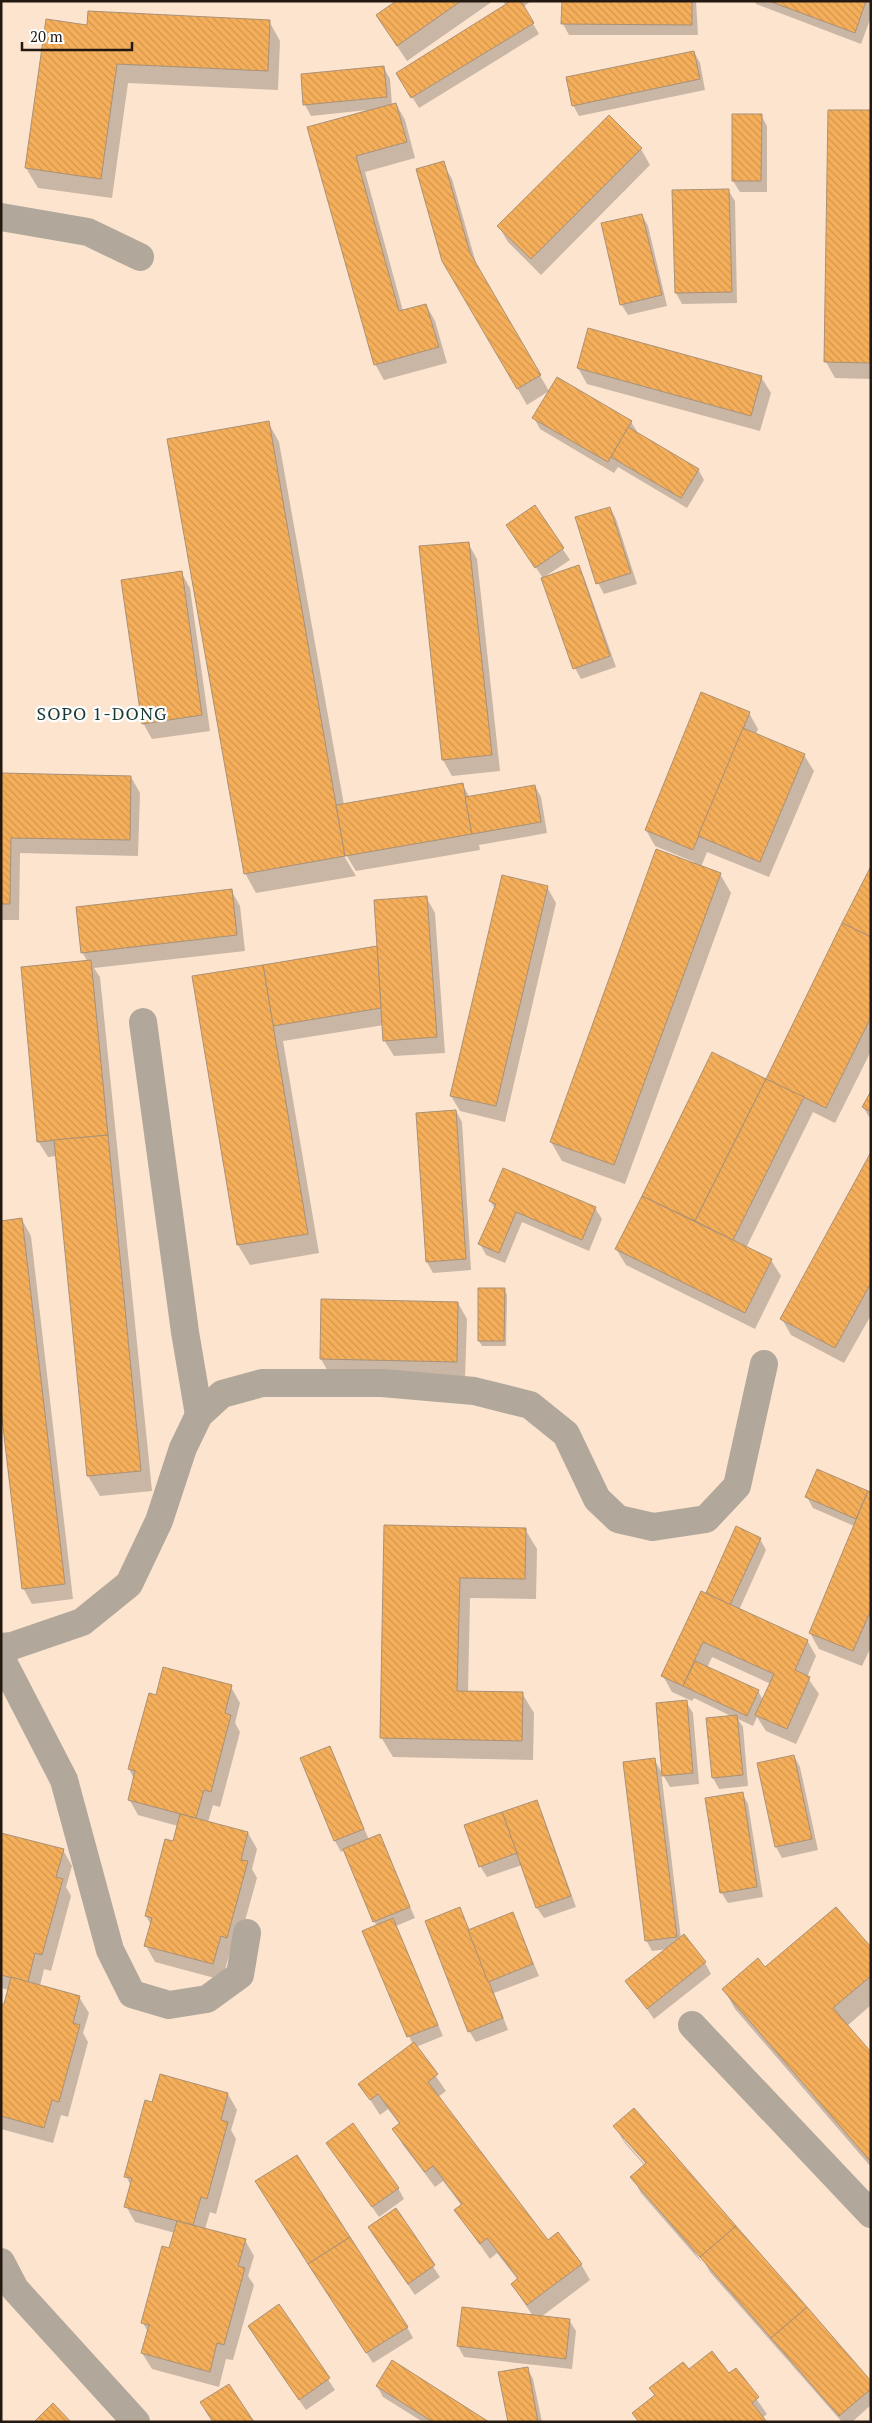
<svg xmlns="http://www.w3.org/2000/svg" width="872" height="2423" font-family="'PT Serif',serif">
<defs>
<pattern id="building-back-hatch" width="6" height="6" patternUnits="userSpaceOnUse" patternTransform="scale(1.25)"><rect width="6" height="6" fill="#f5af5b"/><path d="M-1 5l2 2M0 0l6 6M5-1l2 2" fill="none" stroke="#d2964e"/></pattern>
</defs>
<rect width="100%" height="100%" fill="#fce4cf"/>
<g fill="#0003" fill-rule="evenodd">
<polygon points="399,1 493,1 407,61 377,16"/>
<polygon points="503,1 531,1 523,7 539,34 419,108 397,73 506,6"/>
<polygon points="563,1 696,1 698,35 569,35 563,24"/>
<polygon points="754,1 871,1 871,17 861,44 756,4"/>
<polygon points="269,21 280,41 278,90 128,83 112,198 38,188 26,168 89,26"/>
<polygon points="694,52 700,63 705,90 579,116 573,105"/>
<polygon points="384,68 390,79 392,105 396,104 405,120 415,158 365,172 403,311 426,305 435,321 447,363 384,380 375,364 308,128 367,110 311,116 305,105"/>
<polygon points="829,111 871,112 871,379 835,378 826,362"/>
<polygon points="761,115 767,126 767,192 740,192 733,181"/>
<polygon points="641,149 650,165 541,275 508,242 499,227"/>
<polygon points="443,163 452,179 478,270 549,391 527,405 443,261"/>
<polygon points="728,190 735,201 737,303 682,304 676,293"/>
<polygon points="642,215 648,226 667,306 628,315 621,304"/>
<polygon points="578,368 761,377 771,393 760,431 587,384"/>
<polygon points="557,378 631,422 638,433 698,469 704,480 687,508 618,467 614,473 540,429 534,418"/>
<polygon points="268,422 279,442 344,805 462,784 470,798 535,786 541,797 547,833 479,845 480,850 356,871 343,850 341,851 356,876 256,893 245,873"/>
<polygon points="534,506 570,560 544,577 578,566 584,577 616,667 581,679 575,668 543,578 507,525"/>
<polygon points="610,508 616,519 637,584 604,594 598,583"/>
<polygon points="468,543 477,559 500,771 452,776 443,760 420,548"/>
<polygon points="181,572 190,588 210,731 152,739 143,723"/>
<polygon points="749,713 758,729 756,734 804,755 814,771 769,877 707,852 701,867 720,874 731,893 625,1184 562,1161 551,1142 694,862 655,846 646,830"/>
<polygon points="1,774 131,777 140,793 138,856 20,853 19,920 1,920"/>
<polygon points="871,869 871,1051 835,1123 813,1112 746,1248 771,1260 781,1276 755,1329 626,1265 616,1249 713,1054 766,1080"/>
<polygon points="547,887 556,903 505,1122 460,1111 451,1096"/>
<polygon points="231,890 240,906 245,951 94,968 100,977 152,1491 100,1496 88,1476 57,1156 48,1157 38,1141 88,962 82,952"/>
<polygon points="426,897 435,913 445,1053 394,1056 384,1040 384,1025 283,1041 319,1253 250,1265 238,1245 194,977 378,947"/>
<polygon points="871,1094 871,1120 863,1107"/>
<polygon points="456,1111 462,1122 471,1270 433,1273 427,1262"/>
<polygon points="871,1154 871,1315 844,1363 791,1335 782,1319"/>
<polygon points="504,1170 595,1208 602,1219 589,1251 522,1222 505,1263 486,1255 480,1244 495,1209 490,1201"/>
<polygon points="22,1220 31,1236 73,1599 32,1604 23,1588"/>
<polygon points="504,1289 507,1295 506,1346 482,1346 479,1341"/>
<polygon points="322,1301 458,1303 467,1319 465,1378 330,1375 321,1359"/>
<polygon points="817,1471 871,1493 871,1647 862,1666 819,1649 810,1633 854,1526 813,1508 807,1497"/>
<polygon points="385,1527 525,1529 537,1549 536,1599 470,1598 468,1692 522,1693 534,1713 533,1760 393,1757 381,1737"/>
<path d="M 760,1539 L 766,1550 L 739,1610 L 807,1640 L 816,1656 L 807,1677 L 819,1694 L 796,1744 L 766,1731 L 757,1717 L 753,1726 L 738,1719 L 743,1727 L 748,1786 L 719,1789 L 713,1778 L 733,1717 L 694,1698 L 692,1701 L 672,1692 L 663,1676 L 709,1596 L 707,1593 ZM 712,1657 L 771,1684 L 763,1700 L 758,1691 L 707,1668 Z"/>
<polygon points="231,1687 240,1703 235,1723 240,1732 220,1807 213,1805 208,1822 248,1833 257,1849 252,1869 257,1878 236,1953 230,1952 222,1980 155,1962 146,1946 151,1925 146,1916 178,1826 138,1815 129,1799 134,1779 129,1769 149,1694 157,1696"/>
<polygon points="686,1702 693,1713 699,1784 670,1787 661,1771 681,1939 705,1963 711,1974 654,2019 627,1981 667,1949 652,1951 646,1940 654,1759 663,1775"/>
<polygon points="330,1747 369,1840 379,1835 415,1918 396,1926 443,2036 416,2047 446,2091 438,2097 547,2242 581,2264 590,2280 541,2317 569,2320 576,2331 572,2369 464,2357 458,2346 533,2316 512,2285 518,2280 497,2253 490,2259 456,2211 462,2206 443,2181 435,2187 403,2145 394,2129 400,2125 388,2109 380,2115 360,2084 413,2045 363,1932 377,1927 345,1850 341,1852 335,1841"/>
<polygon points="794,1756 800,1767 818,1850 782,1858 776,1847 758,1764"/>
<polygon points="742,1793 748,1804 763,1897 728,1903 721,1892"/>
<polygon points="536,1802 542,1813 576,1907 544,1918 537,1908 522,1865 487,1877 480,1866"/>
<polygon points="1,1834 63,1850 72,1866 66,1887 71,1896 51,1971 44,1969 40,1986 79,1997 89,2013 83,2033 88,2042 68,2117 61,2115 53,2143 1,2129 1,2005 5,2006 9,1990 1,1988"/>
<polygon points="459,1909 470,1931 513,1914 539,1976 494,1993 508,2030 476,2042 469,2031"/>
<polygon points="871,1949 871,2005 847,2026 871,2054 871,2167 735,2009 724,1989 765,1969"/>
<polygon points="228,2094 237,2110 231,2130 236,2139 216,2214 210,2212 205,2229 245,2240 254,2256 248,2276 254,2285 233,2360 226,2359 219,2387 152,2369 142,2353 148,2332 143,2323 175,2233 135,2222 126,2206 131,2186 126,2176 153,2103"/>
<path d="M 615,2126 L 871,2383 L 871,2405 L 852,2422 L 842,2422 L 710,2272 L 698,2251 L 695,2252 L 702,2263 L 641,2193 L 632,2177 L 645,2166 L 624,2142 ZM 623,2139 L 626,2139 L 651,2167 L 649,2169 Z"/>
<polygon points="328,2143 398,2188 404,2199 379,2217"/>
<polygon points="263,2193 407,2327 413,2338 373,2363"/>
<polygon points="395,2210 440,2277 415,2295 376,2239"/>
<polygon points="279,2306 335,2390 306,2410 255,2337"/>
<polygon points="527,2368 533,2379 542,2422 509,2422"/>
<polygon points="736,2370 767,2414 762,2418 655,2397 651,2388 688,2371 729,2375"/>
<polygon points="377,2386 486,2422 423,2422 383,2397"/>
</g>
<g fill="url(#building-back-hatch)" stroke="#aa9176">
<polygon points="396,1 461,1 397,46 376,15"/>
<polygon points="511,1 521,1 534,23 411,98 396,73"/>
<polygon points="562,1 692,1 692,25 561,24"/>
<polygon points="769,1 866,1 855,33"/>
<polygon points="88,11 270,20 268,71 117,64 101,179 25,168 46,19 87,25"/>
<polygon points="694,51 700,79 572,106 566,77"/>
<polygon points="384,66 387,97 303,105 301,74"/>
<polygon points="396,103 407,142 356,156 399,311 426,304 439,347 374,365 307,127"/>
<polygon points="828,110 871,110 870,363 824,362"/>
<polygon points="732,114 762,114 761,181 732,181"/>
<polygon points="609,115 642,148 531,259 497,226"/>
<polygon points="444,161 470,253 541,375 517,389 442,261 416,169"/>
<polygon points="729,189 732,292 675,293 672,190"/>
<polygon points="642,214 662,295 620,305 601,223"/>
<polygon points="588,328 762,376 751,416 577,368"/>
<polygon points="557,377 632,421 608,462 532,418"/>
<polygon points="269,421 345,856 244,874 167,439"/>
<polygon points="628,427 699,469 681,498 611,457"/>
<polygon points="535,505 564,548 535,568 506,525"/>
<polygon points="610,507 631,573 596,584 575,517"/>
<polygon points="469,542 492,755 442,760 419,546"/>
<polygon points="579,565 610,656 573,669 541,578"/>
<polygon points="182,571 202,715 142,724 121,580"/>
<polygon points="701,692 750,712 693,850 645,830"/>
<polygon points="743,728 805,754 760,862 698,836"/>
<polygon points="1,773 131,776 130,840 11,838 10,904 1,904"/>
<polygon points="463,783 472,834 345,856 336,805"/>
<polygon points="535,785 541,822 472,834 465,797"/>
<polygon points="656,849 721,873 614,1165 550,1142"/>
<polygon points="871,866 871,937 842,923"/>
<polygon points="502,875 548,886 496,1106 450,1096"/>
<polygon points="232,889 237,935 81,953 76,907"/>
<polygon points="427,896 437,1037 383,1041 374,900"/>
<polygon points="842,923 871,937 871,1017 826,1108 766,1079"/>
<polygon points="377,946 381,1008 273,1026 263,965"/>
<polygon points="91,960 108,1135 37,1142 21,967"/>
<polygon points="263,965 308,1234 237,1245 192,976"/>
<polygon points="712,1052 766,1079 695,1221 642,1196"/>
<polygon points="766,1079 804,1097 733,1240 695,1221"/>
<polygon points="871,1091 871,1112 862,1107"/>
<polygon points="456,1110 466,1259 426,1262 416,1113"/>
<polygon points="108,1135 141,1471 87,1476 54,1140"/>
<polygon points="871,1152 871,1283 835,1348 780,1319"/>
<polygon points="503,1168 596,1207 582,1240 516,1212 499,1253 478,1244 496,1204 489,1201"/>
<polygon points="642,1196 772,1259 745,1313 615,1249"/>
<polygon points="22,1218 65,1584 22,1589 1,1410 1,1221"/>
<polygon points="478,1288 505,1288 504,1341 478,1341"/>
<polygon points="321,1299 458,1302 457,1362 320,1359"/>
<polygon points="817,1469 868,1491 856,1519 805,1497"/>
<polygon points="868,1491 871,1492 871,1610 853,1651 809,1633"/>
<polygon points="384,1525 526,1528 525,1579 460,1578 457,1691 523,1692 522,1741 380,1738"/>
<polygon points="736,1526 761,1538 730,1605 706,1593"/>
<polygon points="701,1591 808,1640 795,1670 810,1677 787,1729 755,1715 774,1674 703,1642 683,1686 661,1676"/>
<polygon points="695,1661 759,1690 747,1716 683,1686"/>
<polygon points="163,1667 232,1685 225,1713 231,1715 211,1792 204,1790 196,1818 128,1800 135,1771 128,1769 149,1693 156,1695"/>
<polygon points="687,1700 693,1773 662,1776 656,1703"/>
<polygon points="737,1715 743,1775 712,1778 706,1718"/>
<polygon points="330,1746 364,1829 334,1841 300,1758"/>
<polygon points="794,1755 812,1839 775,1847 757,1763"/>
<polygon points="655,1758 677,1937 645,1941 623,1762"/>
<polygon points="743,1792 757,1887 720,1893 705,1798"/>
<polygon points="537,1800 571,1896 536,1908 502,1812"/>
<polygon points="502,1812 517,1853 479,1867 464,1825"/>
<polygon points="180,1814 248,1832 241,1860 248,1861 227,1938 221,1936 213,1964 144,1946 152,1918 145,1916 165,1839 173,1841"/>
<polygon points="1,1833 64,1849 56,1877 63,1879 42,1955 35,1953 28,1982 1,1975"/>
<polygon points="380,1834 410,1907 373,1922 343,1849"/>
<polygon points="460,1907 503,2018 468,2032 425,1921"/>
<polygon points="836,1907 871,1947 871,1976 833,2008 871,2052 871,2162 722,1989 758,1958 765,1967"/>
<polygon points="513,1912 533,1964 488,1982 468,1930"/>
<polygon points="393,1918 438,2025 407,2037 362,1931"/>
<polygon points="684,1934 706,1962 647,2009 625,1981"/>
<polygon points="11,1977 80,1996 73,2023 80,2025 59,2102 52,2100 44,2128 1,2116 1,2004 4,2004"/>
<polygon points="414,2042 438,2074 428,2082 548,2240 558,2232 582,2264 527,2305 511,2284 518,2278 487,2238 480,2244 454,2210 462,2204 433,2166 425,2172 392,2129 400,2123 378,2094 370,2100 358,2084"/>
<polygon points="160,2074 228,2093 221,2120 228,2122 207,2199 201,2197 193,2225 124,2207 132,2178 124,2177 145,2100 152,2102"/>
<polygon points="634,2108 736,2226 700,2257 630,2177 646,2163 613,2126"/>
<polygon points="353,2123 399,2188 372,2207 326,2143"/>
<polygon points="297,2155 350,2237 308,2264 255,2181"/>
<polygon points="396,2208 435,2265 408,2284 368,2227"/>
<polygon points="177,2221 246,2239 238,2266 245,2268 224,2345 217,2343 210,2372 141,2353 149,2325 141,2323 162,2246 169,2248"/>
<polygon points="736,2226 807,2307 771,2338 700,2257"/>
<polygon points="350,2237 408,2327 366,2353 308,2264"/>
<polygon points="279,2304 330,2378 299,2400 248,2326"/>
<polygon points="462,2307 570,2319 566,2359 457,2346"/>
<polygon points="807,2307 871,2381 871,2389 839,2416 771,2338"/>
<polygon points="712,2351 729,2373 736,2368 759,2397 752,2403 767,2422 639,2422 632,2413 655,2395 649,2388 683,2362 689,2369"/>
<polygon points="392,2360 489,2422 433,2422 376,2386"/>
<polygon points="528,2367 538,2422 508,2422 498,2372"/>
<polygon points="229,2384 254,2422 213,2422 200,2402"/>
<polygon points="53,2403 71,2422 34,2422"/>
</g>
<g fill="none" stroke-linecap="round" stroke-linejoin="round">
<g stroke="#b1a79a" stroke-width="28">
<polyline points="1,217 88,232 140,257"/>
<polyline points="143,1022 185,1332 199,1415"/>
<polyline points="1,1647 12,1646 82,1622 129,1584 159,1521 183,1448 199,1415 222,1394 262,1383 382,1383 474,1391 530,1405 566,1434 597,1499 618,1519 653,1527 706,1519 737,1486 764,1364"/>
<polyline points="1,1658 64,1780 110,1950 132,1994 169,2005 207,1999 240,1975 247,1933"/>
<polyline points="692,2025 871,2214"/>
<polyline points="1,2262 15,2289 136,2422"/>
</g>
</g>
<g text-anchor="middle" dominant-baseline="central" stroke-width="4.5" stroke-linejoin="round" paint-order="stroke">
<g font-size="18" letter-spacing="1" fill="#193933" stroke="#fff">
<text x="102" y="713">SOPO 1-DONG</text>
</g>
</g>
<rect width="872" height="2423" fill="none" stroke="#241910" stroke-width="5"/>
<path d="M22 42v8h110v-8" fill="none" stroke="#241910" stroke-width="2.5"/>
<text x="30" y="42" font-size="15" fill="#241910" stroke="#ffffff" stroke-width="4" paint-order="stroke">20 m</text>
</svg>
